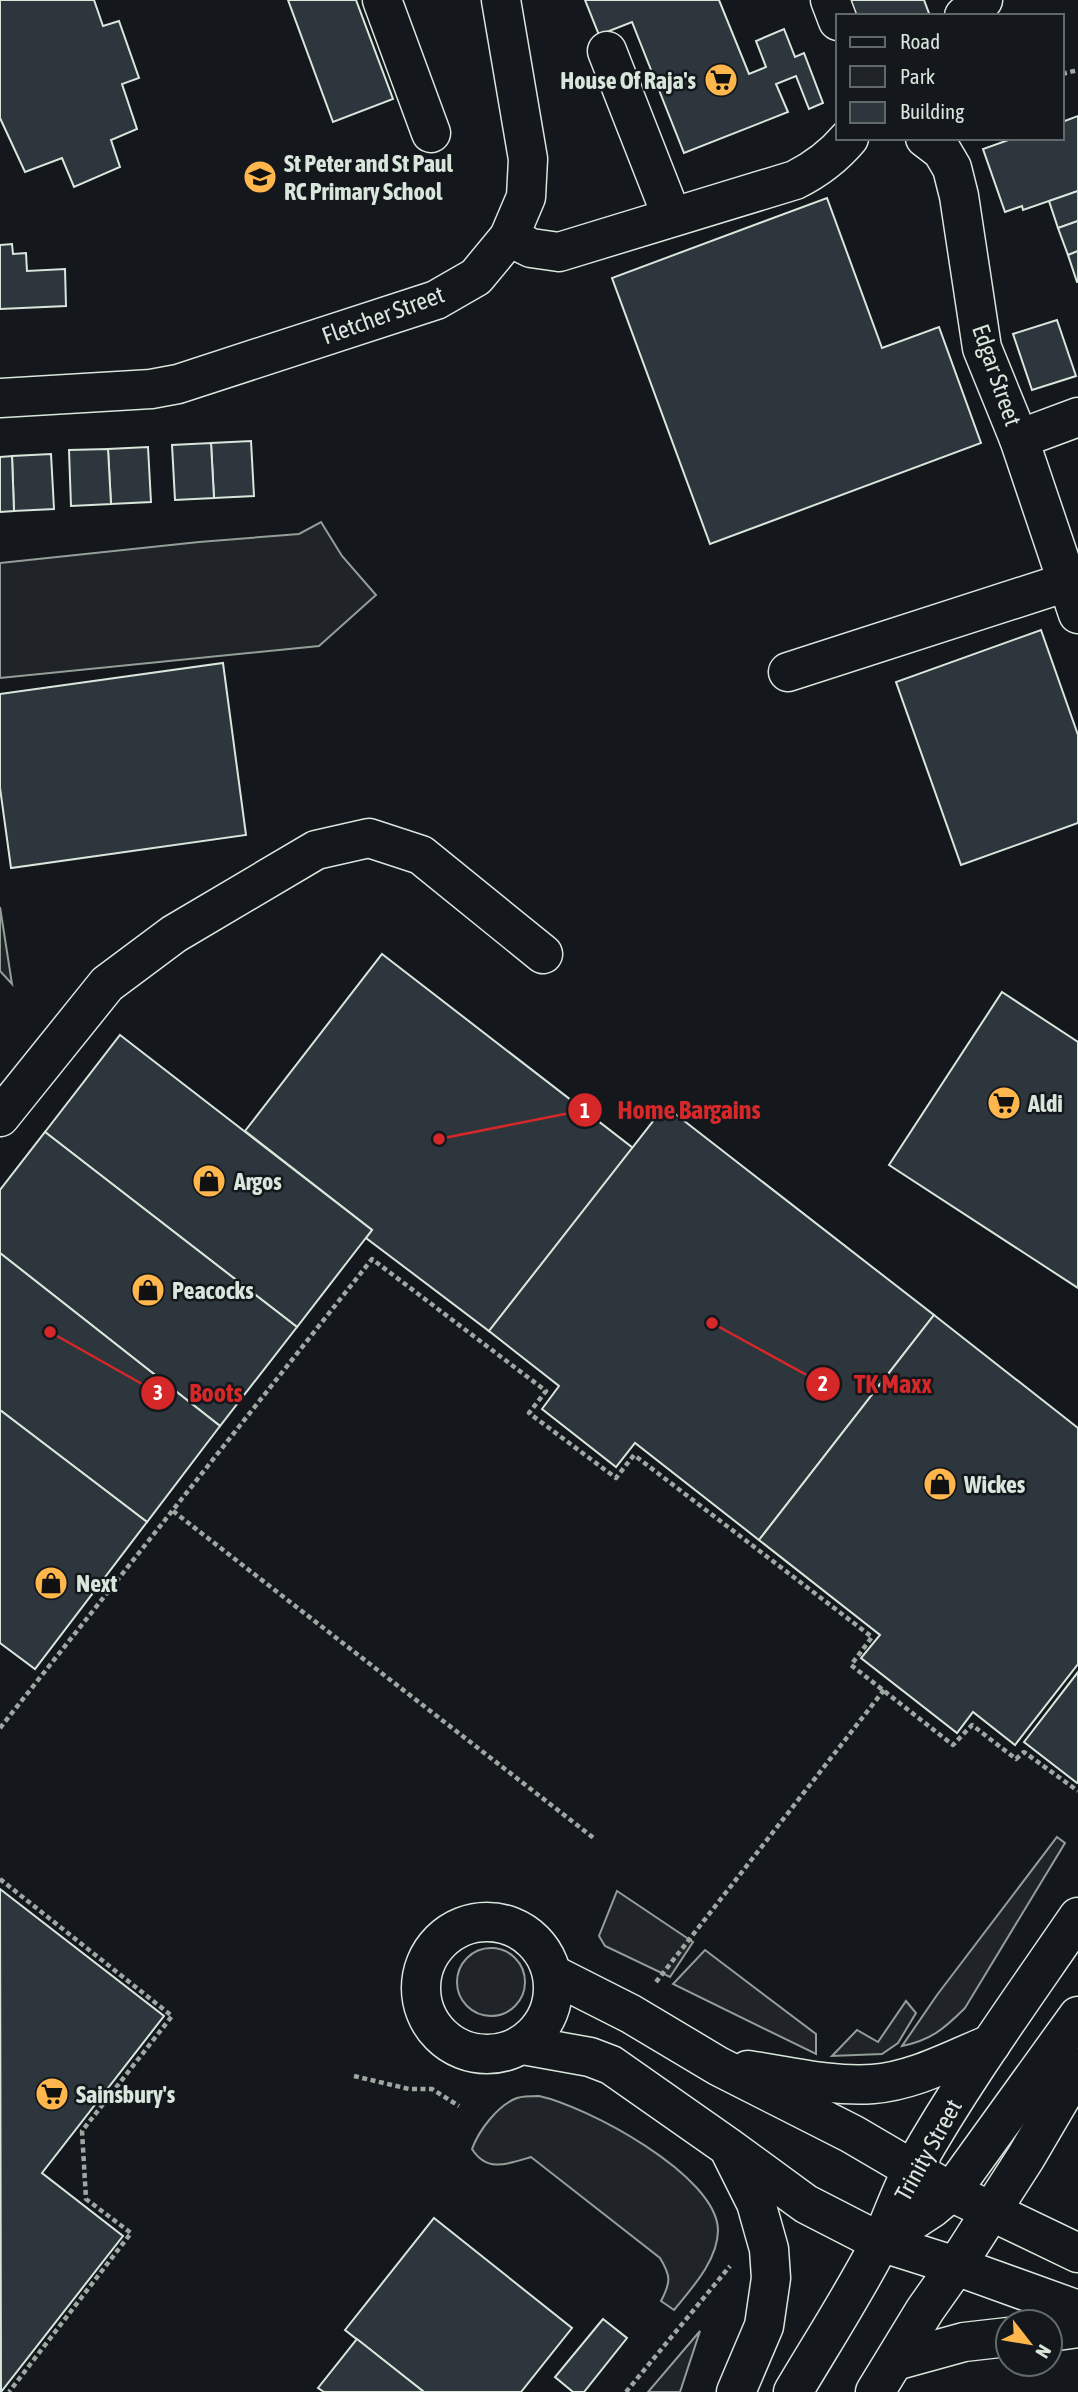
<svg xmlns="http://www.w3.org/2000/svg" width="1078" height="2392" font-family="'Asap Condensed',sans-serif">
<rect width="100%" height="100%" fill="#14181c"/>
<g fill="#202428" stroke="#939e99" stroke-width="2">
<polygon points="321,522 342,556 376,595 319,646 0,678 0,563 199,542 299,534"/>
<polygon points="0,907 12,984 0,971"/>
<path d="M 1057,1837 L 1065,1843 L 965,2008 C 944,2029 931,2040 902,2046 L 937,1995 Z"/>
<polygon points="617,1891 693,1942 670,1977 605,1946 599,1936"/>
<circle cx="491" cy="1982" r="34"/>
<polygon points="705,1950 816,2034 816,2054 673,1984"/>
<polygon points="906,2001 916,2013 898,2043 882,2054 832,2056 857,2030 878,2042"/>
<path d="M 539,2096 C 586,2106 717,2175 718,2230 C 718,2260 692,2288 674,2310 L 661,2301 C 671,2282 671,2276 660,2258 L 531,2157 C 508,2164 487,2173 472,2149 C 479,2130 498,2105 517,2098 C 523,2096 532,2096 539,2096 Z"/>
<polygon points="700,2331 680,2392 648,2392"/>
</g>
<g fill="#2c363c" stroke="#d8e6dc" stroke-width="2">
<polygon points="0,0 94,0 103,26 119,21 139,78 122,84 137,129 111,140 120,167 74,187 62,158 25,172 0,118"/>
<polygon points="288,0 356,0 393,99 333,122"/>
<polygon points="585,0 719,0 749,74 766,67 756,41 784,29 795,57 804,53 823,103 809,109 796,76 776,84 788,112 684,153 632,22 599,35"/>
<polygon points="845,0 924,0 930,16 851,16"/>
<polygon points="1078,116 1078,191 1023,210 1022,206 1005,212 983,149 1014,138 1062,138 1062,122"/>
<polygon points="1078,191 1078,221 1058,228 1049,201"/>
<polygon points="827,198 882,348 939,327 981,443 710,544 612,278"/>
<polygon points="1078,221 1078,251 1068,255 1058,228"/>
<polygon points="12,244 13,254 26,253 27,271 65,269 66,306 0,309 0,245"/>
<polygon points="1078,251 1078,282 1077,282 1068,255"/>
<polygon points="1057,320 1076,376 1032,390 1013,334"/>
<polygon points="251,441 254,496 214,498 211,443"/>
<polygon points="211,443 214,498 175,500 172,445"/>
<polygon points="148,447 151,502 111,504 108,449"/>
<polygon points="108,449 111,504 71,506 69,450"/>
<polygon points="51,454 54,509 14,511 12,456"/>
<polygon points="12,456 14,511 0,512 0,457"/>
<polygon points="1041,630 1078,735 1078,823 961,865 896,682"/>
<polygon points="223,663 246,835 11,868 0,788 0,694"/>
<polygon points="382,954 633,1148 489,1331 366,1238 372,1230 245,1131"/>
<polygon points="1002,992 1078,1042 1078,1288 889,1165"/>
<polygon points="120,1035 372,1230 297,1327 45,1132"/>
<polygon points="665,1106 934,1315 759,1540 635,1443 616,1467 542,1409 559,1386 489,1331"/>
<polygon points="45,1132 297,1327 220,1426 0,1253 0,1190"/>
<polygon points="0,1253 220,1426 147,1522 0,1410"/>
<polygon points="934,1315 1078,1428 1078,1664 1015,1745 973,1712 957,1733 861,1658 880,1635 759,1540"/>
<polygon points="0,1410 147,1522 35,1669 0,1643"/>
<polygon points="1078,1672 1078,1782 1077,1783 1024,1742"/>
<polygon points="0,1889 164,2016 42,2173 123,2236 1,2392"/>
<polygon points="434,2218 572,2328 521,2392 424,2392 345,2330"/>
<polygon points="603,2319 627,2338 584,2392 573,2392 555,2377"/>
<polygon points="357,2339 424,2392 324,2392 318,2388"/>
</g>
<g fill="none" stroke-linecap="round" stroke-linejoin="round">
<defs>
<g id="minor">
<polyline points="382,0 431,133"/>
<polyline points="830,0 838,21"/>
<polyline points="964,16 983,0"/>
<polyline points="607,51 672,217"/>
<polyline points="925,138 942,151 952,168 959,196 982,348 1019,439 1078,614"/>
<path d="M 509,237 L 531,248 L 559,252 L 795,180 C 817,169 833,157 849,138"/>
<polyline points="0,398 151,389 178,384 436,300 476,277 509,237 526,197 528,159 501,0"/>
<polyline points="1019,439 1078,417"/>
<polyline points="788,672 1067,582"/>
<polyline points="0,1117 107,984 174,934 316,850 369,838 421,855 543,954"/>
<circle cx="487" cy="1988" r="66"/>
<polyline points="552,1974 631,2014 718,2066 852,2134 951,2192 1078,2253"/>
<polyline points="523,2045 590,2057 611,2065 728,2147 806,2204 880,2242 956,2266 1078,2310"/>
<path d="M 748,2070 C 788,2076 832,2087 873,2084 C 914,2081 953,2059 991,2044"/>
<polyline points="731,2153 756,2203 769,2249 771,2278 764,2326 736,2392"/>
<polyline points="1050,2332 1078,2328"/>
<polyline points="895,2361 964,2342 1008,2337"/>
</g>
<g id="major">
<polyline points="880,2242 932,2208 951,2192 1078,2016"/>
<path d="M 793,2392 C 822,2343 853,2295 879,2245 C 892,2219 900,2191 914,2167 C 963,2080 1022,1999 1078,1917"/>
<polyline points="875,2392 925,2310 956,2266 1026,2157 1078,2068"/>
</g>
</defs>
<use href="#minor" stroke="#d8e6dc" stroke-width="41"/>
<use href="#major" stroke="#d8e6dc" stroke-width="41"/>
<g stroke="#9da8a2" stroke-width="4.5" stroke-dasharray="5 3.5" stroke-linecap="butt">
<polyline points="1062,74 1078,70"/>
<polyline points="173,1511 595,1839"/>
<polyline points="0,1728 372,1259 546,1391 529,1413 616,1478 634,1455 872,1637 851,1665 953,1745 972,1725 1016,1759 1024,1752 1078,1791"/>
<polyline points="0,1879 172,2016 82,2131 86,2199 131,2233 9,2392"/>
<polyline points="656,1982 884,1690"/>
<polyline points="354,2076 409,2089 432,2089 459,2106"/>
<polyline points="626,2392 730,2266"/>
</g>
<use href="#minor" stroke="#14181c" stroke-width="38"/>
<use href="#major" stroke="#14181c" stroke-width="38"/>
</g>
<defs>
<symbol id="supermarket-disc" viewBox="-11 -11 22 22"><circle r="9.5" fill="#ffb74d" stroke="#14181c"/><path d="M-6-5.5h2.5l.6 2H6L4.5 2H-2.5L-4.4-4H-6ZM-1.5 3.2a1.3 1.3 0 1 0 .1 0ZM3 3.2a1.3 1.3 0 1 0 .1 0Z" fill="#111"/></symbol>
<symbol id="school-disc" viewBox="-11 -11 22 22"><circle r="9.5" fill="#ffb74d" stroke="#14181c"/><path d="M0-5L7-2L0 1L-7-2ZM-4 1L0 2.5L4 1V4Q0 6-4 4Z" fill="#111"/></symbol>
<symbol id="shop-disc" viewBox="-11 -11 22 22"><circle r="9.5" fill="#ffb74d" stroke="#14181c"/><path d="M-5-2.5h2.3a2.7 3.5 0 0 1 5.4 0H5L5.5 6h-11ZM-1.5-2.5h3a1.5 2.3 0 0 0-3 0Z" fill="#111"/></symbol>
</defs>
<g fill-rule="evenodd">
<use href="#supermarket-disc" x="702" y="61" width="38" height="38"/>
<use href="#school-disc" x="241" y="158" width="38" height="38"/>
<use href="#supermarket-disc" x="985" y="1084" width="38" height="38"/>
<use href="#shop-disc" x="190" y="1162" width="38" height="38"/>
<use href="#shop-disc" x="129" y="1271" width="38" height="38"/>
<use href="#shop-disc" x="921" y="1465" width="38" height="38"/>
<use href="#shop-disc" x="32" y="1564" width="38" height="38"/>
<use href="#supermarket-disc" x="33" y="2075" width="38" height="38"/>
</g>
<g text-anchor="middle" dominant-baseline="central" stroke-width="5" stroke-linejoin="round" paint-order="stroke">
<g font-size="24" font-weight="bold" fill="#d8e6dc" stroke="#14181c" text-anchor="start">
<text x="696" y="80" text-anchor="end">House Of Raja's</text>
<text x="284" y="163">St Peter and St Paul<tspan x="284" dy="28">RC Primary School</tspan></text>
<text x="1028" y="1103">Aldi</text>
<text x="234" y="1181">Argos</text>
<text x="172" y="1290">Peacocks</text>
<text x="964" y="1484">Wickes</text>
<text x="76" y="1583">Next</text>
<text x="76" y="2094">Sainsbury's</text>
</g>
<g font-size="24" fill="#d8e6dc" stroke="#14181c">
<text transform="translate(383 315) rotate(-20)">Fletcher Street</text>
<text transform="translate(997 375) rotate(71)">Edgar Street</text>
<text transform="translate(928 2150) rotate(-61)">Trinity Street</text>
</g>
</g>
<path fill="none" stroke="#d62828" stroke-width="2.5" d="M439 1139L585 1110M712 1323L823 1384M50 1332L158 1393"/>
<g fill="#d62828" stroke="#14181c" stroke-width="2.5">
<circle cx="439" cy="1139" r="7"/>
<circle cx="712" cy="1323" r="7"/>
<circle cx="50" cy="1332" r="7"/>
<circle cx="585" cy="1110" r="18"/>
<circle cx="823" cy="1384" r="18"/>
<circle cx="158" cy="1393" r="18"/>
</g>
<g font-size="21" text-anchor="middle" font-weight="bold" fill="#fff">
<text x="585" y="1118">1</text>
<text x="823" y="1391">2</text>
<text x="158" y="1400">3</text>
</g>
<g font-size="26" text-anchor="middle" font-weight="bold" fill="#d62828" stroke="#14181c" stroke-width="5" stroke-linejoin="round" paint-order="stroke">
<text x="689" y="1119">Home Bargains</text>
<text x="893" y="1393">TK Maxx</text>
<text x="216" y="1402">Boots</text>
</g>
<rect x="836" y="14" width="228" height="126" fill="#14181c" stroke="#626a69" stroke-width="2"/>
<rect x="850" y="37" width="35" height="10" fill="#14181c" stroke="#626a69" stroke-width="2"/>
<text x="900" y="49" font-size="21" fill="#d8e6dc">Road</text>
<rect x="850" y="66" width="35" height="21" fill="#202428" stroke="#626a69" stroke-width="2"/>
<text x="900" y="84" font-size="21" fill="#d8e6dc">Park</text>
<rect x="850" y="102" width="35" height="21" fill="#2c363c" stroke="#626a69" stroke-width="2"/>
<text x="900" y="119" font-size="21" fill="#d8e6dc">Building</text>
<g transform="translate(1029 2343) rotate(121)"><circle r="33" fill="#14181c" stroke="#626a69" stroke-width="2"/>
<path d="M0-5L12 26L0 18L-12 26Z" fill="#ffb74d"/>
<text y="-10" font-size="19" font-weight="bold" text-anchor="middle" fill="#d8e6dc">N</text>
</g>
</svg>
